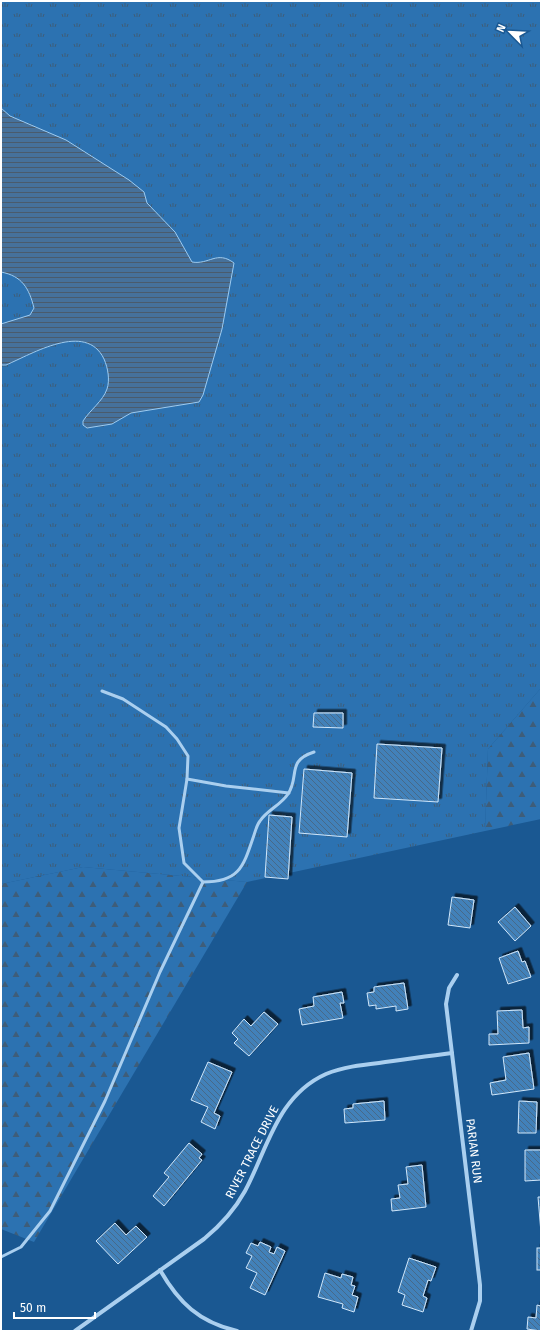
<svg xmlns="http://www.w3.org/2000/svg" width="542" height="1332" font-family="'Fira Sans',sans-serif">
<defs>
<pattern id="grass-tufts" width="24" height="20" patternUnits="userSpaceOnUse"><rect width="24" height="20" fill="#2c72b1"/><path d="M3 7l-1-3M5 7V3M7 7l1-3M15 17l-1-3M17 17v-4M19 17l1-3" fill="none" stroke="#3e5d79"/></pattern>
<pattern id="forest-firs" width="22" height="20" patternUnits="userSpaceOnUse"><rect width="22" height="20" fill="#2c72b1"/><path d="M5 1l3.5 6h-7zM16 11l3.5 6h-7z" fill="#3e5d79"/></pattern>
<pattern id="water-rules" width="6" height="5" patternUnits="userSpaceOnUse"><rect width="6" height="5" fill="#46719b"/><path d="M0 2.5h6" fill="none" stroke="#4a5b6c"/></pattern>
<pattern id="building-back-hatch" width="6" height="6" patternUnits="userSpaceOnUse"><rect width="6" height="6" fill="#4281b9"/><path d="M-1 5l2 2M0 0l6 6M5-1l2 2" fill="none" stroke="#466988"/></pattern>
<filter id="shadow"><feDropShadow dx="3.5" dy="-3.5" stdDeviation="0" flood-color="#0009"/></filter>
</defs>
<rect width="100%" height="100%" fill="#1a5892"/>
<polygon fill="url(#grass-tufts)" points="1,1 541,1 541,688 488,749 485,831 247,882 83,867 1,884"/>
<g fill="url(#forest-firs)">
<polygon points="541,688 541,819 485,831 488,749"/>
<polygon points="83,867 247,882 34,1242 1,1229 1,884"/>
</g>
<path fill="url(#water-rules)" stroke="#9ccbf1" d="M 1,108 L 10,116 L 66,140 L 129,180 L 144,192 L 147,203 L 175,232 L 192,262 C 209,265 217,250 234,263 L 222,329 L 203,395 L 199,402 L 131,413 L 112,424 L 87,428 L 83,425 L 83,421 C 90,410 103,401 107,389 C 110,380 108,368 104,359 C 86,321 32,354 6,365 L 1,365 L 1,324 L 30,315 L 34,308 C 29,288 22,276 1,272 Z"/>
<g fill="url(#building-back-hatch)" stroke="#d0e7fb" filter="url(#shadow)">
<polygon points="314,713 343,713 343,728 313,727"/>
<polygon points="377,744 442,748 438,802 374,798"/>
<polygon points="304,769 352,773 347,837 299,833"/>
<polygon points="269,815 292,817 288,879 265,877"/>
<polygon points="452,897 474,900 470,928 448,925"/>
<polygon points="515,907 531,926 515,941 498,922"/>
<polygon points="518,951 522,962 525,961 531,977 508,984 499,958"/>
<polygon points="404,983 408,1009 396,1011 396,1006 376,1009 376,1005 369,1006 367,993 374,992 374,987"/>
<polygon points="342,992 344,1003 340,1003 343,1018 302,1025 299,1009 314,1006 313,997"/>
<polygon points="522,1010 523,1028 529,1027 529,1043 489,1045 489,1034 498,1034 497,1011"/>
<polygon points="264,1012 278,1024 249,1056 234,1043 238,1039 232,1033 244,1019 251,1026"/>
<polygon points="529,1053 534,1089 492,1095 490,1083 506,1080 503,1057"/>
<polygon points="208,1062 232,1072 214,1113 220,1116 215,1129 201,1122 208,1107 191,1100"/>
<polygon points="384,1101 385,1120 345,1123 344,1109 353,1108 353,1104"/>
<polygon points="519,1101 537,1102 536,1133 518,1133"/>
<polygon points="189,1143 202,1154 199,1158 202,1160 164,1206 153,1196 169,1177 164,1173"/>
<polygon points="525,1150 541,1150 541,1180 525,1181"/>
<polygon points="422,1165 426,1207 392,1211 391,1199 400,1198 398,1185 408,1184 406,1167"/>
<polygon points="538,1197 541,1197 541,1233"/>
<polygon points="115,1223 126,1235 136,1226 147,1237 118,1264 96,1241"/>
<polygon points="260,1242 271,1247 269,1252 274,1254 277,1247 285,1251 265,1295 250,1288 257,1273 246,1268 252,1256 246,1253 251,1243 258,1246"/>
<rect x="537" y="1248" width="4" height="22"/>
<polygon points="409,1258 436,1267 431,1281 428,1280 423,1296 427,1298 423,1312 402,1305 405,1295 398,1292"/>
<polygon points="325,1273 341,1278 342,1274 353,1277 351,1285 355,1286 352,1295 358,1297 354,1312 342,1308 343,1304 318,1297"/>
<polygon points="537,1305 541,1306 541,1331 527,1329 528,1317 536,1318"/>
</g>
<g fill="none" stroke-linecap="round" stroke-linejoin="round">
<g stroke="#aacfef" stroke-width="3">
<path d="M 102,691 L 123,699 L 166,727 L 177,739 L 188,756 L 187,779 L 179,828 L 184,863 L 203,882 C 238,882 243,868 253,838 C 255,833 256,826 260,821 C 267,810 281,805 288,794 C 300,776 286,761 314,752"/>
<polyline points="187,779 226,786 289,793"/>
<polyline points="1,1257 21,1247 50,1211 105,1101 160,972 203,882"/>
</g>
<g stroke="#aacfef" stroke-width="4">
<polyline points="457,975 449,988 446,1004 480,1285 480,1301 471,1331"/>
<path d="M 160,1270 C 179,1303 199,1322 237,1331"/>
<path d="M 75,1331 L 204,1239 C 221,1225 234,1211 245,1191 C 268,1148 277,1096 326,1074 C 343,1067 361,1065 379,1063 C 403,1060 427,1056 452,1053"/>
</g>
</g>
<g text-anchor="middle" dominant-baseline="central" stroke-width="3" stroke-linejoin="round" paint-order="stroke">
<g font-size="12" fill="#fff" stroke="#1a5892">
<text transform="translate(474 1151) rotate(83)">PARIAN RUN</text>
<text transform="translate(252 1152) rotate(-63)">RIVER TRACE DRIVE</text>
</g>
</g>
<rect width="542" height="1332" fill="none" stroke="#ffffff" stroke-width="4"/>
<g transform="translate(510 32) rotate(294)" stroke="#1a5892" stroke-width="3" paint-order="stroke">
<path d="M0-3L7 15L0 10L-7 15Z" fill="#ffffff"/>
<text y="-6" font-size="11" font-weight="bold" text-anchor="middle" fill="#ffffff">N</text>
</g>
<path d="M14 1312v6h81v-6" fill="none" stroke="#ffffff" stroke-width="2"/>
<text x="20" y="1312" font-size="12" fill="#ffffff" stroke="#1a5892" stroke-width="3" paint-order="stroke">50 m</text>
</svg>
